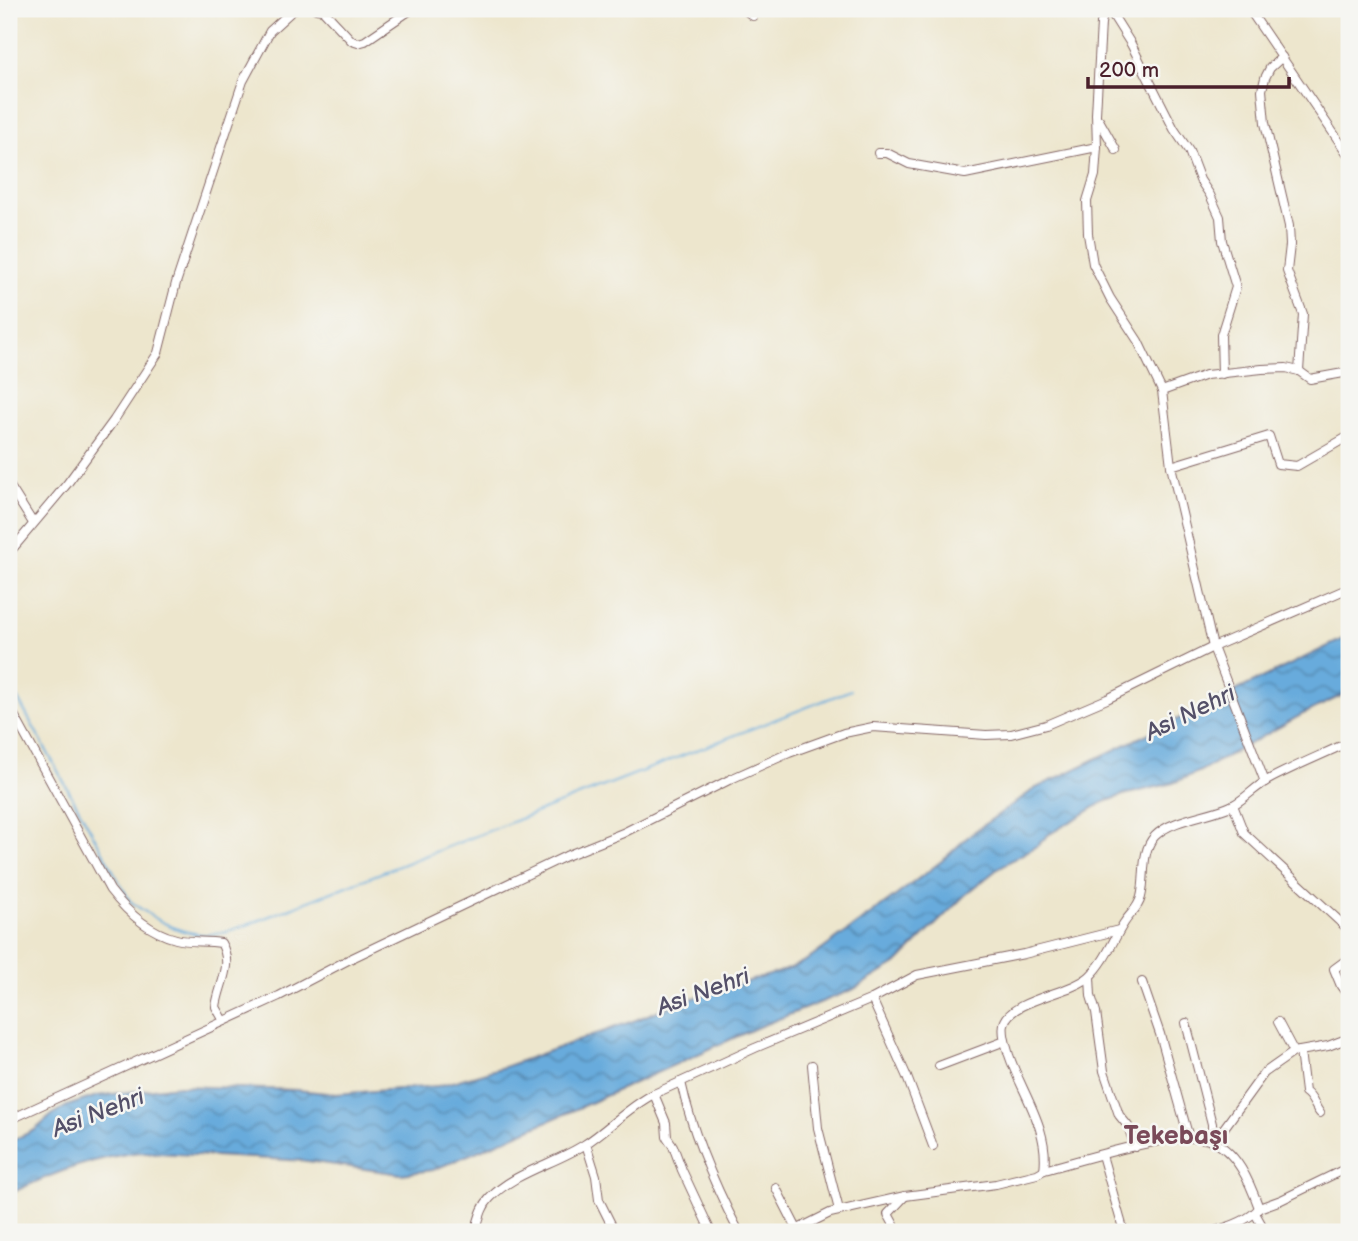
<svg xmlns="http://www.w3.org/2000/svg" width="1358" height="1241" font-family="'Balsamiq Sans',sans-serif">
<defs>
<pattern id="water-waves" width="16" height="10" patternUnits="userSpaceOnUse" patternTransform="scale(1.75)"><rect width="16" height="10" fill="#67abdc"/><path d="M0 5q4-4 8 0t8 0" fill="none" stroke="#578bb3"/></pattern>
</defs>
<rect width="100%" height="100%" fill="#f6f6f2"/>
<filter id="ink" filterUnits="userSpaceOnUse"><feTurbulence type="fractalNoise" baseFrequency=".0143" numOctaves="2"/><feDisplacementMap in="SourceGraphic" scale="14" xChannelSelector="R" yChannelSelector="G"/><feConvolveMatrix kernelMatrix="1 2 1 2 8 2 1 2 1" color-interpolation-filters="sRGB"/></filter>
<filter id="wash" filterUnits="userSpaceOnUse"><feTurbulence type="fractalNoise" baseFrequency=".00686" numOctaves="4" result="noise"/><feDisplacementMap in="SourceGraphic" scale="28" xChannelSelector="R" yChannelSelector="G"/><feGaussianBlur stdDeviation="1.57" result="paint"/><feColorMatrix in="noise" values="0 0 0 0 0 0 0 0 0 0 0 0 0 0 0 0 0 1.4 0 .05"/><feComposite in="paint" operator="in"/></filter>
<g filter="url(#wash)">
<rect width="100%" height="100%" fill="#ede6cd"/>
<path fill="url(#water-waves)" stroke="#586584" stroke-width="2" d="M 1349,636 L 1349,692 L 1303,714 L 1200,771 L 1173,783 L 1123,795 L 1102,803 L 1048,835 L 1038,845 L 1000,867 L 965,895 L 896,964 L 852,990 L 758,1027 L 574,1110 L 433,1170 L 401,1174 L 307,1161 L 140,1152 C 95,1157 50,1174 9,1194 L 9,1142 L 35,1130 L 52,1115 L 67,1106 L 97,1096 L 178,1086 L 297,1090 L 336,1094 L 438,1086 L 504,1067 L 636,1020 L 674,1004 L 789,969 L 809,959 L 889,901 L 943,860 L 971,834 L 1036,788 Z"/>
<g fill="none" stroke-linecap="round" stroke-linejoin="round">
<path stroke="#67abdc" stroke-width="2" d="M 9,683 L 130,901 C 155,920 187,940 220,933 C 241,929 263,918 283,911 L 851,690"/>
</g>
</g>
<g filter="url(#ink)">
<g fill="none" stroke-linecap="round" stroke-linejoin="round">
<defs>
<g id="minor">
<polyline points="316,9 323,10 352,41 358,43 365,41 412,9"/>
<polyline points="744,9 753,16"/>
<polyline points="1105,9 1101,23 1096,114 1097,147 1095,175 1087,201 1088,234 1093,264 1110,298 1138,341 1162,391 1171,466 1213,647 1265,782"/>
<polyline points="1109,9 1131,44 1174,129 1189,151 1200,180 1210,195 1220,217 1222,241 1236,287 1221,335 1222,374"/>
<polyline points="1249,9 1349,156"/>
<polyline points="1282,57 1270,68 1265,78 1262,90 1265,123 1289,226 1290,245 1287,271 1303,314 1299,371"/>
<polyline points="1099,120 1116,150"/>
<polyline points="878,153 887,153 909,164 965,174 1097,147"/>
<polyline points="1162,391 1206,375 1262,369 1286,368 1299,371 1310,379 1349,372"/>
<polyline points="1171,466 1269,436 1278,464 1297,466 1349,436"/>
<polyline points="9,485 33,523"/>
<polyline points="9,553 67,484 114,420 158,353 176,283 243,81 270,31 294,9"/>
<path d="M 9,706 L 110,890 C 127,912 148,932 176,939 C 191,943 206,940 221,943 C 234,965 219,984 216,1007 L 224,1021"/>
<polyline points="1233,805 1244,833 1349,930"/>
<polyline points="1349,958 1334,969 1341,986 1349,997"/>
<polyline points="1090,977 1091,996 1096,1012 1104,1071 1119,1115 1128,1126 1135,1147"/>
<polyline points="1142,982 1160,1034 1189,1138"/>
<polyline points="872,999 907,1077 933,1146"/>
<polyline points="1278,1022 1294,1052"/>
<polyline points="1186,1023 1212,1124 1212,1139"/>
<path d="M 1300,1051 L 1305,1092 C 1313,1097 1314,1106 1320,1113"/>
<polyline points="812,1065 818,1128 839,1210"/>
<polyline points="939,1066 1005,1041"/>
<path d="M 681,1082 C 692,1133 715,1186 739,1232"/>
<polyline points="654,1094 666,1123 667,1137 673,1146 682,1170 711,1232"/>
<polyline points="9,1120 279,996 350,959 566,856 623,833 733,778 789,753 844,733 873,727 986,735 1011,734 1046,725 1107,699 1213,647 1349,588"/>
<polyline points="1209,1140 1219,1135 1264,1073 1294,1052 1328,1046 1349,1038"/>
<polyline points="586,1144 596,1176 599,1200 615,1232"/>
<polyline points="1102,1155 1124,1232"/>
<path d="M 1044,1170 C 1050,1129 1021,1092 1009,1055 C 1006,1045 1002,1034 1004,1024 C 1010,999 1071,994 1090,976 C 1105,962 1113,940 1124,923 C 1130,913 1138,909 1141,897 C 1146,879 1140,851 1155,836 C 1173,818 1211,816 1233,805 C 1246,798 1255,787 1268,780 C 1294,766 1322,755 1349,742"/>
<polyline points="776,1188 797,1229"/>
<polyline points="1255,1213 1265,1231 1269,1232"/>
<path d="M 475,1232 C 479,1220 481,1207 490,1198 C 515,1172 554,1164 584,1145 C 609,1129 628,1107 654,1094 L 755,1048 L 872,999 L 917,975 L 1024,954 L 1119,930"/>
<path d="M 792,1232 L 830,1213 L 905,1196 L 996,1184 L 1037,1174 L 1044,1170 C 1079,1161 1178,1129 1209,1140 C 1237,1150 1250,1183 1259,1208 L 1281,1200 L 1349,1167"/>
<polyline points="898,1232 888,1214 905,1196"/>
<path d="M 1210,1232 C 1226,1228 1249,1221 1259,1208"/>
</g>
</defs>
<use href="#minor" stroke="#836564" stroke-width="10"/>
<use href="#minor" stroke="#fff" stroke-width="8"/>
</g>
</g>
<g text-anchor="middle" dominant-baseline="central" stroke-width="5" stroke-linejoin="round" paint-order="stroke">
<g font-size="24" font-style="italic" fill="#545069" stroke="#f6f6f2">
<text transform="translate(1190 713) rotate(-26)">Asi Nehri</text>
<text transform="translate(703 992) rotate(-20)">Asi Nehri</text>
<text transform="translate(98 1113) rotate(-21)">Asi Nehri</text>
</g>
<g font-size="26" font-weight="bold" fill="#7a4a59" stroke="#f6f6f2">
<text x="1176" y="1136">Tekebaşı</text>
</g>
</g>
<rect width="1358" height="1241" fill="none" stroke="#f6f6f2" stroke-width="35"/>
<path d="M1088 77v10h201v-10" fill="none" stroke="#4a1f2b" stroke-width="3.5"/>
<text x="1099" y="77" font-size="21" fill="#4a1f2b" stroke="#f6f6f2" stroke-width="5" paint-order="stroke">200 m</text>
</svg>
